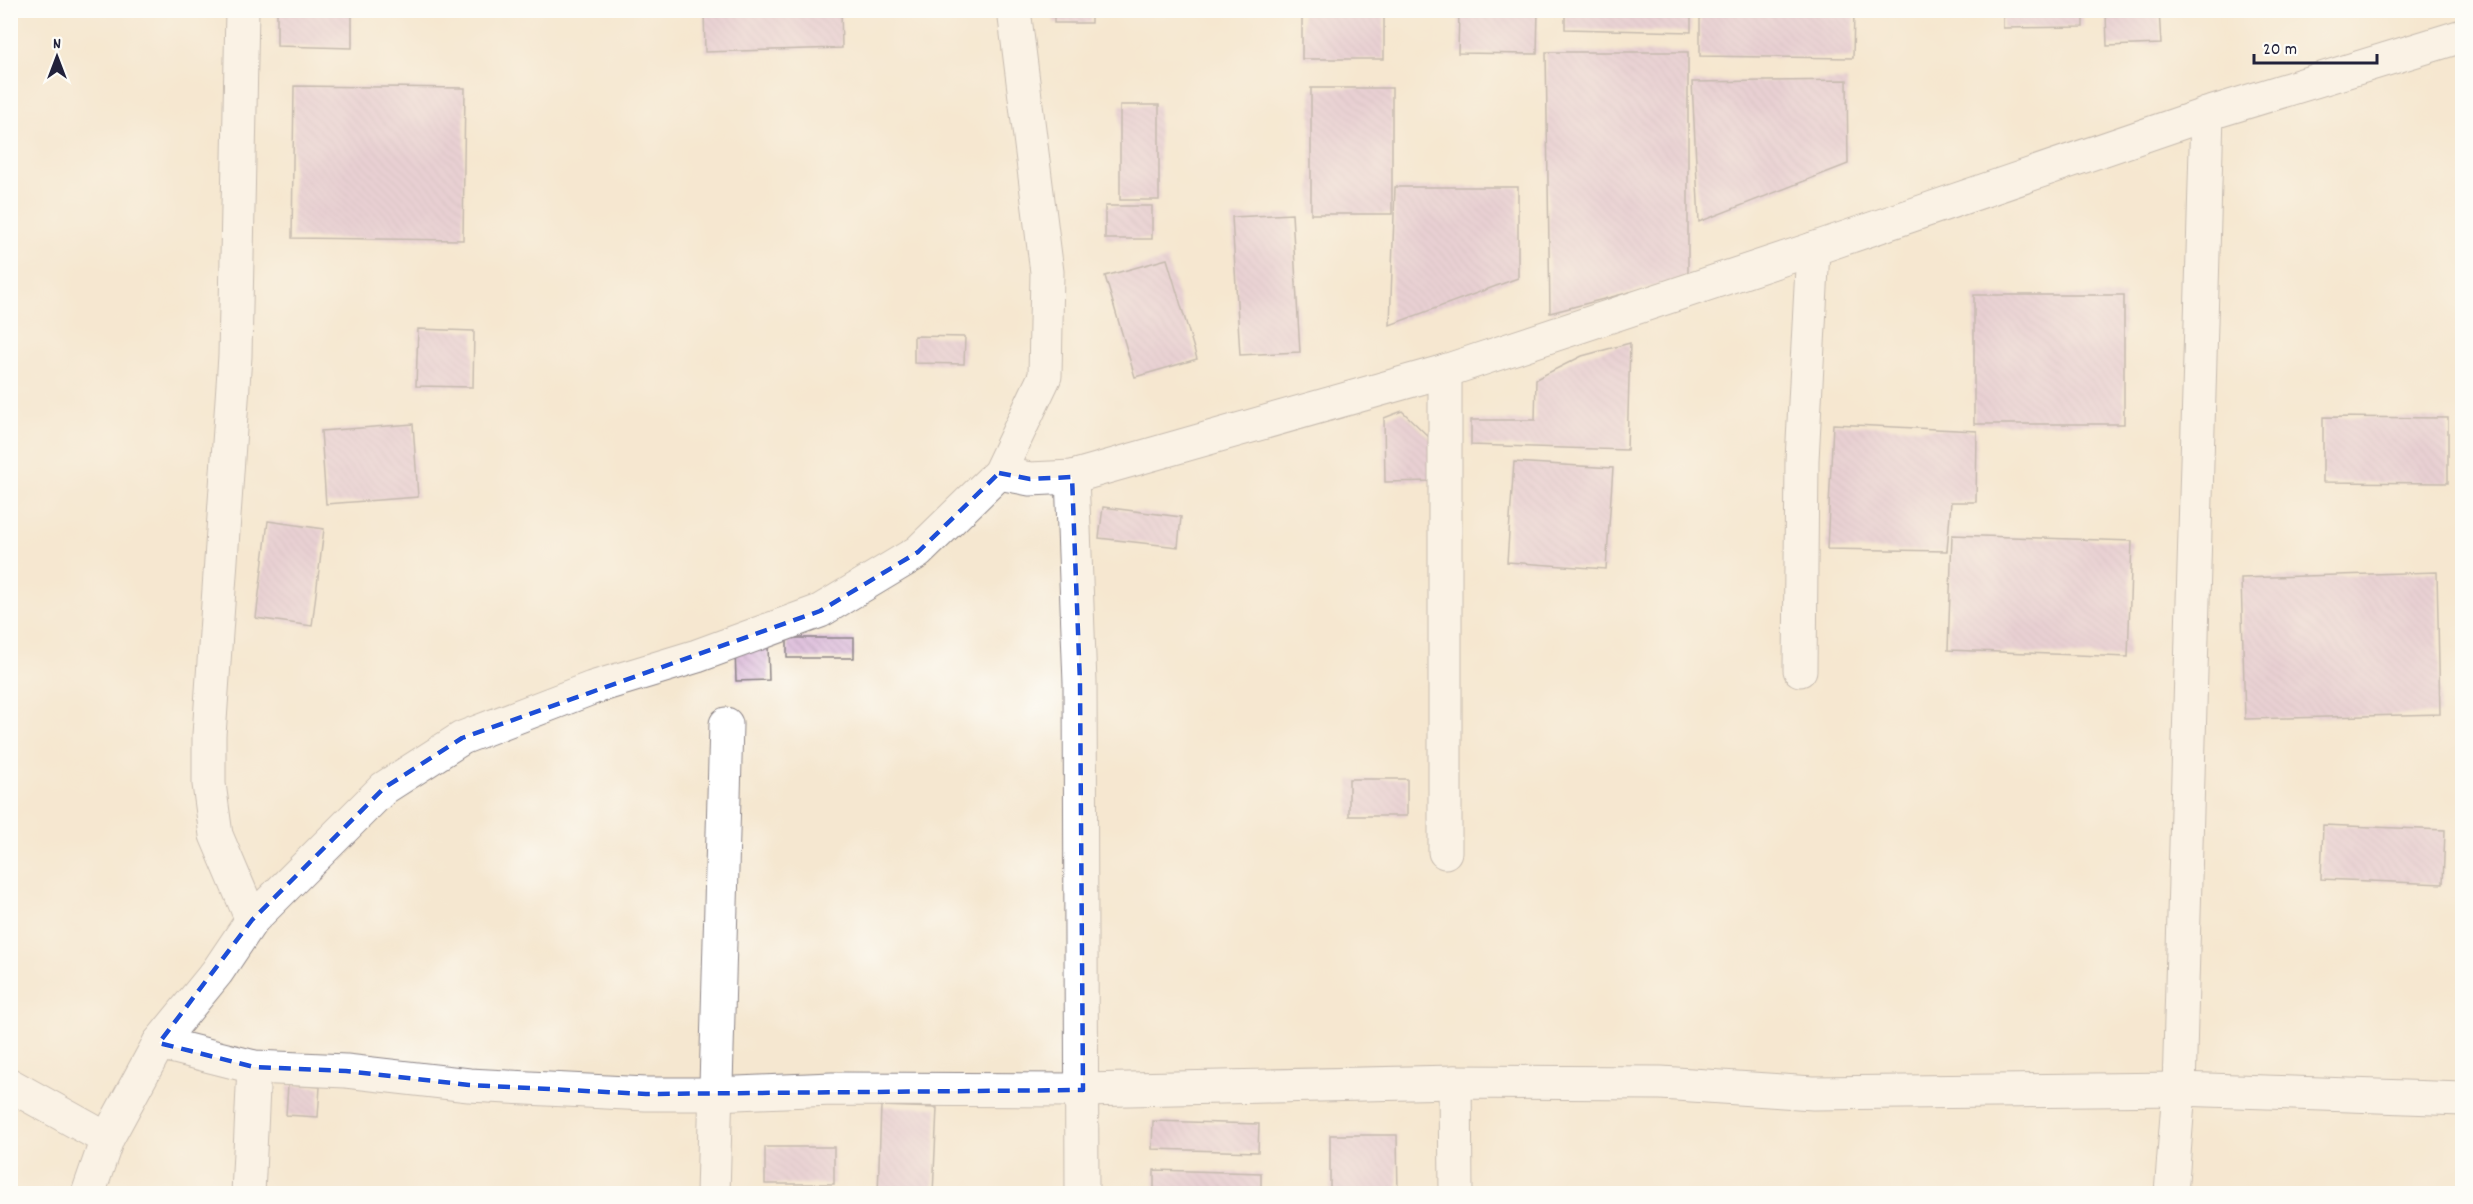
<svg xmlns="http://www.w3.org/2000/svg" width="2473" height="1204" font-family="Dekko,sans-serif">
<defs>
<pattern id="building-back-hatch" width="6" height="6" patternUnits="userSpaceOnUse" patternTransform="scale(1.5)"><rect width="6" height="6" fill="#d8b4d7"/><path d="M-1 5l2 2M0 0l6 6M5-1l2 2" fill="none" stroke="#b99ab9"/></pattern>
</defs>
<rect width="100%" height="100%" fill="#fdfcf7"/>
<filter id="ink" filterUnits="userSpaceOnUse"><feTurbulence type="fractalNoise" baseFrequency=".0167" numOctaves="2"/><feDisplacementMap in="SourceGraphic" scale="12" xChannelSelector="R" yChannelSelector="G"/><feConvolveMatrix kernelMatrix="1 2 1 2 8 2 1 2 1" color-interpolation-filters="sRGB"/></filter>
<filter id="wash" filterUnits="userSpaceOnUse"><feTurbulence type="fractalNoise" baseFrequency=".008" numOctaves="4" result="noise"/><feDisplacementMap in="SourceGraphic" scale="24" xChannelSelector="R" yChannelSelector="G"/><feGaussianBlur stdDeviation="1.35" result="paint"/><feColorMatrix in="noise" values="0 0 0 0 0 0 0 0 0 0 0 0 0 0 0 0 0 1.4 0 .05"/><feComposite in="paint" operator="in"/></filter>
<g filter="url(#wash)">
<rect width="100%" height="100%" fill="#f5e7d0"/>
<g id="blocks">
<g fill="url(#building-back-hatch)">
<polygon points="277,10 352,10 352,48 277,46"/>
<polygon points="704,10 841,10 842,48 705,52"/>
<rect x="1054" y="10" width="37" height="13"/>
<rect x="1302" y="10" width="82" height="49"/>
<polygon points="1459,10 1538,10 1537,54 1458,53"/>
<polygon points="1565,10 1691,10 1691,32 1565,29"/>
<polygon points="1700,10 1854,10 1853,58 1700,56"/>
<polygon points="2003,10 2083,10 2083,27 2003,28"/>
<polygon points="2159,10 2161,44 2107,46 2106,12"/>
<polygon points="1546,52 1688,52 1688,277 1550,313"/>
<polygon points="1847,80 1848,164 1699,222 1692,82"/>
<polygon points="294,86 465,88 463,240 292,238"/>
<rect x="1311" y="88" width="81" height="126"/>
<rect x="1120" y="105" width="39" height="95"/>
<polygon points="1395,187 1518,187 1518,278 1390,325"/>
<rect x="1105" y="206" width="47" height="33"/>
<polygon points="1292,214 1300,352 1240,355 1232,217"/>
<polygon points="1167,259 1197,359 1135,377 1105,276"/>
<rect x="1974" y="295" width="150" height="129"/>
<polygon points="418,329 474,331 473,387 416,386"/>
<polygon points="914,336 965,337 964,364 914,363"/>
<polygon points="1630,343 1627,450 1471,445 1471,420 1535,420 1536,379 1582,356"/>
<polygon points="1402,411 1433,441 1433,481 1385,482 1384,418"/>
<polygon points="2323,417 2448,418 2448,483 2323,482"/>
<polygon points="413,424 418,497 326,504 321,431"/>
<polygon points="1833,424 1977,431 1976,502 1951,502 1947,551 1827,549"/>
<polygon points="1514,462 1613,468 1606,569 1507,562"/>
<polygon points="1103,507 1181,517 1178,547 1099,538"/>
<polygon points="268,521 324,529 312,626 256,618"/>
<polygon points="1952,535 2132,541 2128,657 1948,650"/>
<polygon points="2437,572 2440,714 2245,719 2241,578"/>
<rect x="787" y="638" width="67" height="20"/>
<polygon points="768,645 769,680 736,681 735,647"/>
<rect x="1349" y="779" width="58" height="37"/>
<polygon points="2323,825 2445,830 2443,884 2321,879"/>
<polygon points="288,1085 320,1087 318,1117 286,1115"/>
<polygon points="881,1106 937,1108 933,1194 878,1194"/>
<polygon points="1153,1121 1259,1124 1258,1152 1152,1149"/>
<polygon points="1330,1135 1397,1135 1398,1194 1330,1194"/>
<rect x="765" y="1147" width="69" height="37"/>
<polygon points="1154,1170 1261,1173 1261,1194 1154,1194"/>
</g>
</g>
</g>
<g filter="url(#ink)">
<use href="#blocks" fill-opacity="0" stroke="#8c8486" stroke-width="1.5"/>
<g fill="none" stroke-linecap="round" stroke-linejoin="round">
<defs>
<g id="minor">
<polyline points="242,10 235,356 209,735 209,784 216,835 252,920"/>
<polyline points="1445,371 1445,852"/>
<polyline points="999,473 1030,479 1072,477 1445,371 1813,249 2207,114 2462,36"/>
<polyline points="1072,477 1080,683 1082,1194"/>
<polyline points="1800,670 1802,460 1813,249"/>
<polyline points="159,1043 254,1067 346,1071 469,1085 646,1094 715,1094 832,1089 1083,1090 1455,1082 1661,1083 1813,1093 2179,1089 2462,1099"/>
<polyline points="1455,1082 1456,1194"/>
<polyline points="10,1085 107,1139"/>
<polyline points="248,1194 254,1067"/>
<polyline points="713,1194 726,724"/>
<polyline points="2171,1194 2179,1089 2207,114"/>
</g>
<polyline id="secondary" points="88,1194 107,1139 159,1043 217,972 252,920 384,788 462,738 592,688 697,656 820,611 918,552 999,473 1045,376 1047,272 1014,10"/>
</defs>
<use href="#minor" stroke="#8c8486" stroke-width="35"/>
<use href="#secondary" stroke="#8c8486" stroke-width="35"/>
<use href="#minor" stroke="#fff" stroke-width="33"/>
<use href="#secondary" stroke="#fff" stroke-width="33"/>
</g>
</g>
<path d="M0 0H2473V1204H0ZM 999,473 L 1030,479 L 1072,477 L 1080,683 L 1083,1090 L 646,1094 L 469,1085 L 346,1071 L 254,1067 L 159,1043 L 252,920 L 384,788 L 462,738 L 820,611 L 918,552 Z" fill="#f5e7d0" fill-opacity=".55" fill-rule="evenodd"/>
<path fill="none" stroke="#1d4ed8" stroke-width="4.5" stroke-dasharray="12 8" stroke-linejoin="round" d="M 999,473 L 1030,479 L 1072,477 L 1080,683 L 1083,1090 L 646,1094 L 469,1085 L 346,1071 L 254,1067 L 159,1043 L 252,920 L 384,788 L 462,738 L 820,611 L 918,552 Z"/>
<rect width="2473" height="1204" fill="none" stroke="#fdfcf7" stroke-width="36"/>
<g transform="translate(57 57)" stroke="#fdfcf7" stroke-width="4.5" paint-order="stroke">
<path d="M0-4.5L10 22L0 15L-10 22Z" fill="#22223b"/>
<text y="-9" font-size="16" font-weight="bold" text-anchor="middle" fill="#22223b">N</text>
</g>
<path d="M2254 54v9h123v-9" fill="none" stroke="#22223b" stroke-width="3"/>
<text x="2263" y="54" font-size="18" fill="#22223b" stroke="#fdfcf7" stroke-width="4.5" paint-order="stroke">20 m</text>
</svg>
